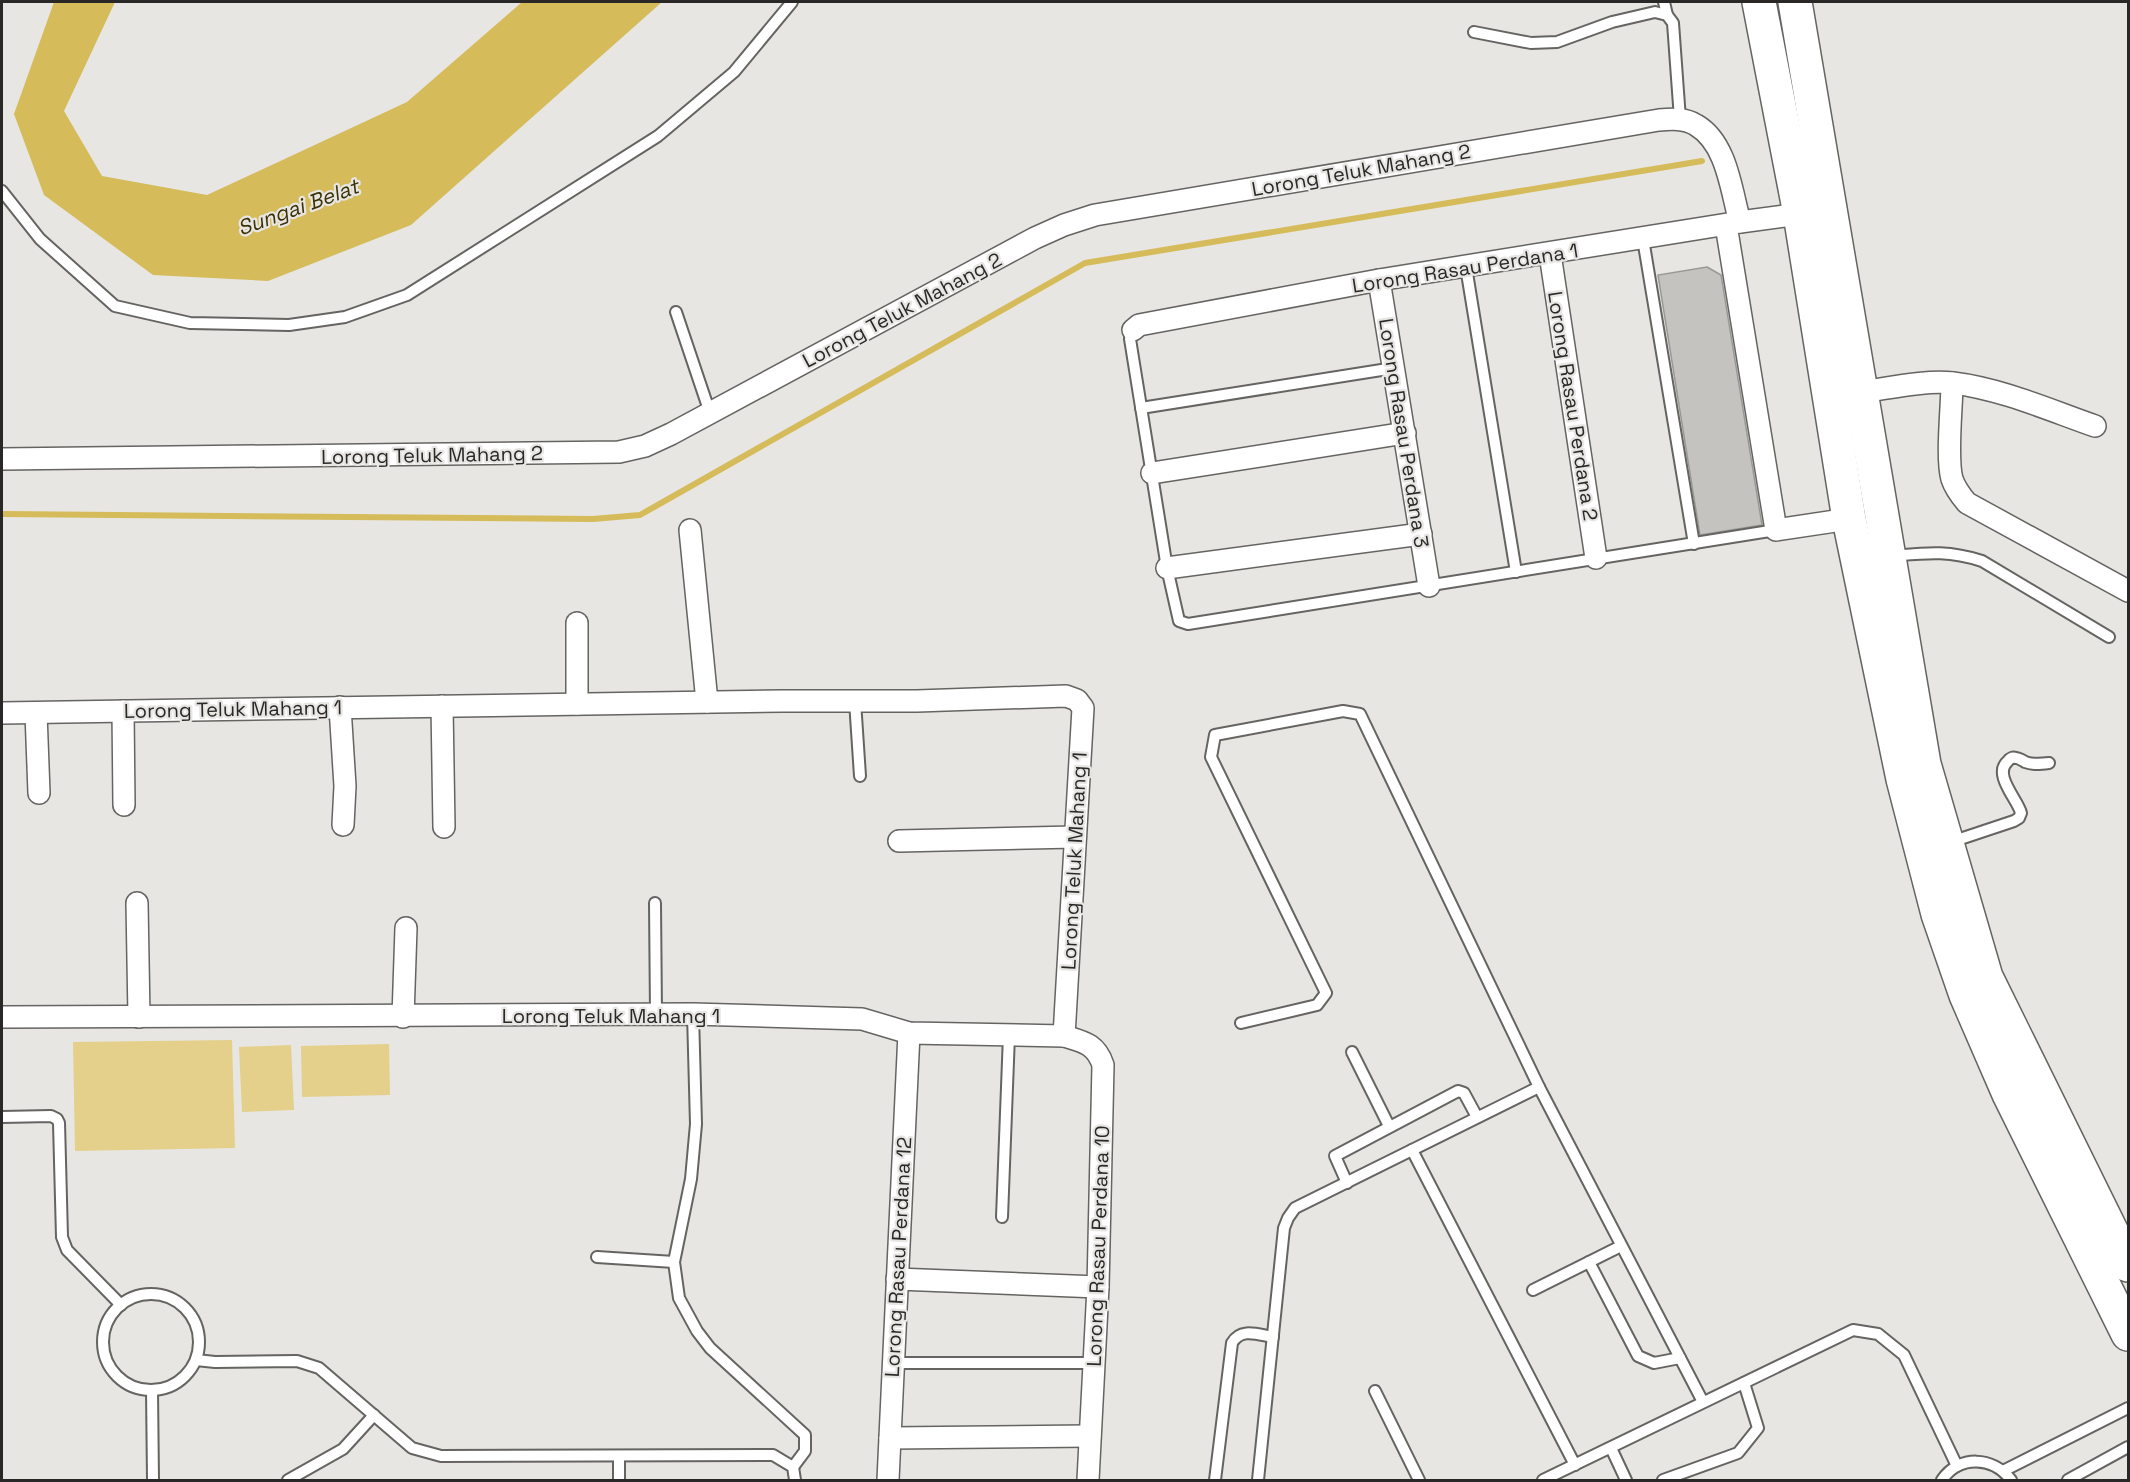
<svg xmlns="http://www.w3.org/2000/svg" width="2130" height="1482" font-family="'Space Grotesk',sans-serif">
<rect width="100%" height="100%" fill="#e7e6e3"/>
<g fill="#e4d08a">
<polygon points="232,1040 235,1148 75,1151 73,1042"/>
<polygon points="389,1044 390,1095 302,1097 301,1046"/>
<polygon points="291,1045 294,1110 242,1112 239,1047"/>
</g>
<polygon fill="#d5bb59" points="54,2 115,2 64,111 102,176 207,195 407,102 522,2 662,2 411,225 268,281 153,275 44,195 14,114"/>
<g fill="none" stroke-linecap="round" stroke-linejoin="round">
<polyline stroke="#d5bb59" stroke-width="6" points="2,514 593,519 640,515 1085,263 1702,161"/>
</g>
<polygon fill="#c4c3c0" stroke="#989895" stroke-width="1.5" points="1707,267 1721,275 1762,525 1700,535 1658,275"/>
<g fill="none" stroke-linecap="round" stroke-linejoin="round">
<defs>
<g id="lane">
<polyline points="1664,2 1667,15"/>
<polyline points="1474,32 1531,43 1557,42 1612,22 1655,12 1667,15 1673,23 1680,119"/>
<polyline points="2,191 40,239 115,306 190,323 289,325 345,317 407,295 658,136 734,72 792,2"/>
<polyline points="1643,239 1694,544"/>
<polyline points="1466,267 1516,572"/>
<polyline points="676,312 710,413"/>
<polyline points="1133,330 1130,339 1167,568 1179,621 1188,624 1776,530"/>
<polyline points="1141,408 1394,368"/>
<path d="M 1891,556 C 1927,553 1947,550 1982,561 L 2109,637"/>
<polyline points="855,701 860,776"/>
<path d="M 1951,842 L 2014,821 L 2019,818 L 2021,813 C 2018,800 1992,774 2008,761 C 2010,758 2013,757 2016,758 C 2018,758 2024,761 2025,762 C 2033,765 2041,764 2049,763"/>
<polyline points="655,903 656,1015"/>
<polyline points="693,1014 696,1124 691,1179 674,1262 679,1298 697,1331 710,1348 805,1435 805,1451 793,1467"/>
<polyline points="1241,1023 1317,1005 1326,993 1211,757 1215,735 1343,711 1360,714 1539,1087"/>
<polyline points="1352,1052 1389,1126"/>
<polyline points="2,1117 51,1116 57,1119 59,1123 62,1237 67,1250 121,1305"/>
<polyline points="1412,1150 1575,1465"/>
<polyline points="1347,1183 1335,1156 1458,1091 1464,1093 1477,1117"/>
<polyline points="1002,1217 1009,1035"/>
<polyline points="597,1257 674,1262"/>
<polyline points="1589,1262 1638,1356 1654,1363 1680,1358"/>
<polyline points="1533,1290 1621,1246"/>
<circle cx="151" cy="1342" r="48"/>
<polyline points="196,1360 215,1362 297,1361 319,1368 412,1448 441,1456 773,1455 793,1467 795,1480"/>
<polyline points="893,1363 1094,1363"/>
<polyline points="152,1390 153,1480"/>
<polyline points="1375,1391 1419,1480"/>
<polyline points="1611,1448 1626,1480"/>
<polyline points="619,1456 619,1480"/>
<polyline points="2003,1471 2128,1408"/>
<polyline points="288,1480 343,1449 374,1415"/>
<path d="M 1215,1480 L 1232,1343 C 1241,1327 1259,1335 1273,1337"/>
<polyline points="1258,1480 1284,1228 1288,1218 1295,1208 1539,1087 1703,1402"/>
<polyline points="1543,1480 1853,1330 1878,1334 1904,1355 1957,1466"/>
<polyline points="1663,1480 1738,1453 1758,1428 1744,1383"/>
<path d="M 1942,1480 C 1959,1455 1993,1456 2011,1480"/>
<polyline points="2068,1480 2128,1447"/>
</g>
<g id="street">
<polyline points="1726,225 1776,530 1849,519"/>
<polyline points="1550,254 1596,558"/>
<polyline points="1379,280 1429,586"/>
<polyline points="1133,330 1139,325 1379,280 1740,222 1800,214"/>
<path d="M 1952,383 C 1952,406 1946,458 1952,479 C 1955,488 1961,496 1967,503 L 2128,591"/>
<path d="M 1861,392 C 1891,388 1924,380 1953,383 C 2002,389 2049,410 2095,426"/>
<path d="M 2,459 L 619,452 L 645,446 L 671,434 L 1035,238 L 1064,225 L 1095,215 L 1659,120 C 1671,119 1685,118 1696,125 C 1727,143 1731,190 1740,222"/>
<polyline points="1152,473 1405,433"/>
<polyline points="690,530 707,702"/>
<polyline points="1167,568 1421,534"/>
<polyline points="577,704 577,623"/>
<polyline points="442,706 444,827"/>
<polyline points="340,707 345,786 343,825"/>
<polyline points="123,711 124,805"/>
<polyline points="2,713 782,701 917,701 1066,696 1077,700 1083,708 1064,1036"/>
<polyline points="36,713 39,793"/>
<polyline points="899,841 1075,837"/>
<polyline points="137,903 139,1017"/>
<path d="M 2,1017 L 693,1014 L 862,1019 L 909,1033 L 1064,1036 C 1084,1042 1096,1044 1103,1065 L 1098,1287 L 1088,1480"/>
<polyline points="403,1017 406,928"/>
<polyline points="897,1279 1098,1287"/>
<polyline points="890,1438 1090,1436"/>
<polyline points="888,1480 909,1033"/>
</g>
<g id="highway">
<polyline points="1759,2 1800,214 1849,519 1903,779 1938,914 1966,995 2009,1094 2128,1334"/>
<polyline points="1795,2 1924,764 1986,977 2128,1265"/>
</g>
</defs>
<use href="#lane" stroke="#656461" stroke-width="14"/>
<use href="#street" stroke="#656461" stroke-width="24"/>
<use href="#highway" stroke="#656461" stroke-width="36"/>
<use href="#lane" stroke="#fff" stroke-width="10"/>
<use href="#street" stroke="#fff" stroke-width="21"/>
<use href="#highway" stroke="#fff" stroke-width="33"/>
</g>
<g text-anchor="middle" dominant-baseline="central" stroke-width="4.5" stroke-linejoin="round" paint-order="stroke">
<g font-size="20" fill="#292827" stroke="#e7e6e3">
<text transform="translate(1361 170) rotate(-10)">Lorong Teluk Mahang 2</text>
<text transform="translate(1465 268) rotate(-9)">Lorong Rasau Perdana 1</text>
<text transform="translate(902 310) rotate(-28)">Lorong Teluk Mahang 2</text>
<text transform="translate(1573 406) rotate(81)">Lorong Rasau Perdana 2</text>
<text transform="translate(1404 433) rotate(81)">Lorong Rasau Perdana 3</text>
<text transform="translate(432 455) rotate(-1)">Lorong Teluk Mahang 2</text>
<text transform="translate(233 709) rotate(-1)">Lorong Teluk Mahang 1</text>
<text transform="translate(1074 861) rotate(-87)">Lorong Teluk Mahang 1</text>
<text x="611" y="1016">Lorong Teluk Mahang 1</text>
<text transform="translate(1098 1246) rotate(-88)">Lorong Rasau Perdana 10</text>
<text transform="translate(898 1257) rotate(-87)">Lorong Rasau Perdana 12</text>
</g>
<g font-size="21" font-style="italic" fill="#3c3105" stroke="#e7e6e3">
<text transform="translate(298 207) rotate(-20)">Sungai Belat</text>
</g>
</g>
<rect width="2130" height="1482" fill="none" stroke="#292827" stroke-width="6"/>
</svg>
